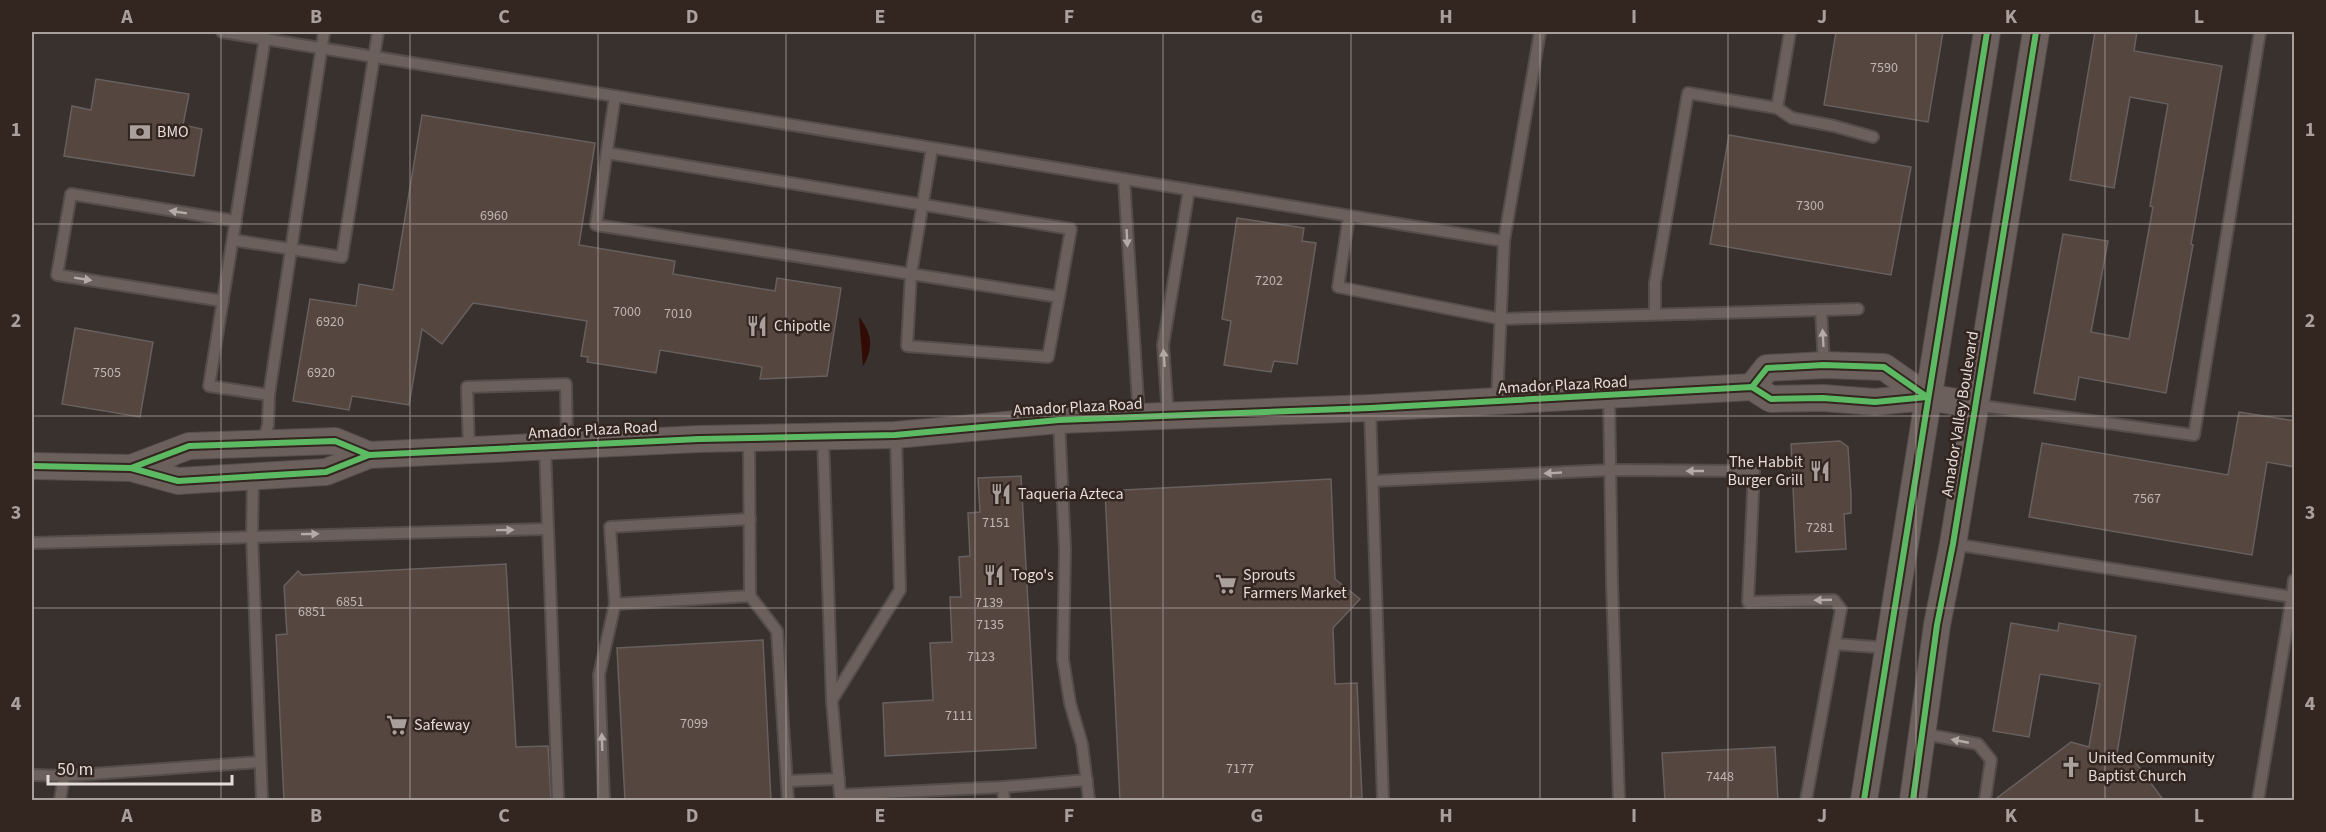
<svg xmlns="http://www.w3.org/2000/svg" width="2326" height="832" font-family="'Source Sans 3',sans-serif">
<rect width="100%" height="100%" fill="#39312e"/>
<path fill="#320c04" d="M 859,317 C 872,333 874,348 863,366 Z"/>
<g fill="#554640" stroke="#67605e" stroke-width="1.5">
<polygon points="1836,32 1943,32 1928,122 1824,105"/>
<polygon points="2095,32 2137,32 2134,51 2222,66 2191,244 2193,245 2166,393 2079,377 2075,400 2034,393 2063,234 2108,241 2091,332 2129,339 2153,207 2150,206 2168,104 2130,97 2114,188 2070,180"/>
<polygon points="96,79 189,94 183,125 202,129 194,176 64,156 72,106 91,110"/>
<polygon points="422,115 595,143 579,245 675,261 673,274 775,291 777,278 841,288 827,376 760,379 762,367 660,350 656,373 587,362 588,357 581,356 587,321 473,303 442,344 422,329 409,405 352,396 349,410 293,401 310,299 356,306 359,284 393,290"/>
<polygon points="1729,135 1911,167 1891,275 1710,244"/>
<polygon points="1237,218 1304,228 1302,241 1316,243 1297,364 1274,361 1271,372 1224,365 1231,321 1222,319"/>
<polygon points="75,328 153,342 140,417 62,404"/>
<polygon points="2239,412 2295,421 2295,467 2267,462 2252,555 2029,517 2042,443 2228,475"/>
<polygon points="1840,441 1848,447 1851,495 1851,513 1844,514 1846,549 1796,552 1791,444"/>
<polygon points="1021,476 1036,748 885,756 883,703 933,700 930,643 952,642 950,597 961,597 959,557 970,556 968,513 980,512 978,478"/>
<polygon points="1331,479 1335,579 1360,599 1333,628 1335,684 1357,683 1362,798 1308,801 1120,801 1105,491"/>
<polygon points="506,564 516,747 548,746 551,801 284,801 276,635 287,634 284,586 298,571 302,575"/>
<polygon points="2011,623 2058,631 2059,623 2136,636 2117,754 2133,759 2164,801 1993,801 2071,742 2089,747 2100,684 2040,674 2029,737 1993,731"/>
<polygon points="763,640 771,801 625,801 617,648"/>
<polygon points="1775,747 1778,801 1665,801 1662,753"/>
</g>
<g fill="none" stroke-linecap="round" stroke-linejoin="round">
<defs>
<g id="service">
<polyline points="222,32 1504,241"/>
<polyline points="265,38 209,386 269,395"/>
<polyline points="1777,108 1792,118 1834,126 1873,137"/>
<polyline points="932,148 911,274 907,346 1048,357 1059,297"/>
<polyline points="607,153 1071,229 1059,297 596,225 615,96"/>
<polyline points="1124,179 1139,417"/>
<polyline points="1349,216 1338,287 1501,319 1858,309"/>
<polyline points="233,240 342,257 378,32"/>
<polyline points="223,301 57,275 71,194 236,221"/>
<polyline points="1821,310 1824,365"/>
<polyline points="1655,314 1655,283 1688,93 1777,108 1790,32"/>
<polyline points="1609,396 1612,583 1619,800"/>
<polyline points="1497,401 1504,241 1540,32"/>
<polyline points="1975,405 2194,435 2260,32"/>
<polyline points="1370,409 1383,800"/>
<polyline points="1168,416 1163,345 1189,190"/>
<polyline points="1059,420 1065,549 1063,659 1070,703 1082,744 1089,800"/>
<polyline points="823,437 832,701 840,795 1003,787 1004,800"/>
<polyline points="749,438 750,596 777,631 788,800"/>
<polyline points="263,442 268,425 269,395 324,32"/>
<polyline points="545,447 558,800"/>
<polyline points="469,449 467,387 566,384 567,445"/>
<polyline points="253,477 252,536 262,800"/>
<polyline points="1373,481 1611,470 1754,471 1748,602 1834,600 1841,609 1806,800"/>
<polyline points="750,519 610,527 615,604 750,596"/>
<polyline points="32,543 547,529"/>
<polyline points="1953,544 2292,597 2258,800"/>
<polyline points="2292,597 2294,580"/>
<polyline points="1835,644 1889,648"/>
<polyline points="832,700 900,590 896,435"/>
<polyline points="1924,734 1978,744 1991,760 1985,800"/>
<polyline points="32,775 64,776 60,800"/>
<polyline points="64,776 260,762"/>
<polyline points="787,781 839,779"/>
<polyline points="1003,787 1087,780"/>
<polyline points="604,800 599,675 615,604"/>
</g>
<g id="tertiary">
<polyline points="1752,387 1767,368 1824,365 1884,367 1927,397"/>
<polyline points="32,466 131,468 178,481 326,472 369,455 699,439 895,435 1059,420 1370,408 1752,387 1771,399 1823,398 1875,402 1927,397 1975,405"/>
<polyline points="131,468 189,446 335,441 369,455"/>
<polyline points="1864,800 1987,32"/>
<polyline points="1913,800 1937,625 1953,544 2036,32"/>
</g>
</defs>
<use href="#service" stroke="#544d4a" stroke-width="14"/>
<use href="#tertiary" stroke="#544d4a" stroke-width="28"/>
<use href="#service" stroke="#6b605c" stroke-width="10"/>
<use href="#tertiary" stroke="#6b605c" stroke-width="26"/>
<defs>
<g id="cycleway">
<polyline points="1752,387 1767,368 1824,365 1884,367 1927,397"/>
<polyline points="32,466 131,468 178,481 326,472 369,455 699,439 895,435 1059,420 1370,408 1752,387 1771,399 1823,398 1875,402 1927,397"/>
<polyline points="131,468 189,446 335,441 369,455"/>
<polyline points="1864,800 1987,32"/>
<polyline points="1913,800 1937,625 1953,544 2036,32"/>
</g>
</defs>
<use href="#cycleway" stroke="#33251f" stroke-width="10"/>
<use href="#cycleway" stroke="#5cba63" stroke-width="6"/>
</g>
<defs><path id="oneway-solid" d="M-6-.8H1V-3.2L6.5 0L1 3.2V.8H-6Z" transform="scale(1.5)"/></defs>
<g fill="#b4aaa6">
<use href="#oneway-solid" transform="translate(178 212) rotate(-171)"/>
<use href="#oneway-solid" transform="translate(1127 238) rotate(87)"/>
<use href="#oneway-solid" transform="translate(83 279) rotate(9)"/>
<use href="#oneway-solid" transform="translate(1823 338) rotate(-93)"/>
<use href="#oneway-solid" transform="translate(1164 358) rotate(-94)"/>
<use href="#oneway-solid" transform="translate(1695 471) rotate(-180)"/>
<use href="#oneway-solid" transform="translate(1553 473) rotate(177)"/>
<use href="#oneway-solid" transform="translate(505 530) rotate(-1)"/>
<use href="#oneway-solid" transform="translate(310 534) rotate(-1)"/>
<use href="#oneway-solid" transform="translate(1823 600) rotate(178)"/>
<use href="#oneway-solid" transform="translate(1960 741) rotate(-169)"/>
<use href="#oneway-solid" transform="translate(602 742) rotate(-92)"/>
</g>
<path fill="none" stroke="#a9a09c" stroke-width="1.5" stroke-opacity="0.55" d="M 221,32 L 221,800M 410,32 L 410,800M 598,32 L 598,800M 786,32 L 786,800M 975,32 L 975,800M 1163,32 L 1163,800M 1351,32 L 1351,800M 1540,32 L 1540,800M 1728,32 L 1728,800M 1916,32 L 1916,800M 2105,32 L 2105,800M 32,224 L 2294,224M 32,416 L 2294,416M 32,608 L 2294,608"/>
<defs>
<symbol id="bank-bare" viewBox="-9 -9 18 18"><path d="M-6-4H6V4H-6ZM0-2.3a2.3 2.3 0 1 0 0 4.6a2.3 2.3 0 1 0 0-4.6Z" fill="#a9a09c" stroke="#33251f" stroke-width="2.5" paint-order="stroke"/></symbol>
<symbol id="restaurant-bare" viewBox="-9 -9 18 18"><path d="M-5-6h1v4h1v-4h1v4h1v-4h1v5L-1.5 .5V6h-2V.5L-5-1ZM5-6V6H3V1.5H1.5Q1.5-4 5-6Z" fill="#a9a09c" stroke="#33251f" stroke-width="2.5" paint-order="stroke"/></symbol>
<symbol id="supermarket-bare" viewBox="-9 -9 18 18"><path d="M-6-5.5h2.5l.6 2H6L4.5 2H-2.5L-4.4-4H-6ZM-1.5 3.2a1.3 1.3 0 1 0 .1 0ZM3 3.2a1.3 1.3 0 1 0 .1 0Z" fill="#a9a09c" stroke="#33251f" stroke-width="2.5" paint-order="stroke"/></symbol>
<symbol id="church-bare" viewBox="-9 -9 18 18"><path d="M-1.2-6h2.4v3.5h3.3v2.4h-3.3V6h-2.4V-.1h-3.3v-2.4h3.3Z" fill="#a9a09c" stroke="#33251f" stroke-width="2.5" paint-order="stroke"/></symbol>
</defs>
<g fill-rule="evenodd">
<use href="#bank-bare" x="125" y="117" width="30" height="30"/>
<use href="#restaurant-bare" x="742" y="311" width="30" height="30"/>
<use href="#restaurant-bare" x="1805" y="456" width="30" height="30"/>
<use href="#restaurant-bare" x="986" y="479" width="30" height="30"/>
<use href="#restaurant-bare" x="979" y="560" width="30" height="30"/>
<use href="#supermarket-bare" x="1211" y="569" width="30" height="30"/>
<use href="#supermarket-bare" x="382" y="710" width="30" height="30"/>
<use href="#church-bare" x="2056" y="752" width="30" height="30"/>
</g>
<g text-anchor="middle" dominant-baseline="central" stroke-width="5" stroke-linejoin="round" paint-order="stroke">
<g font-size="14" fill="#c1b6b1">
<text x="1884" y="68">7590</text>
<text x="1810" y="206">7300</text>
<text x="494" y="216">6960</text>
<text x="1269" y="281">7202</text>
<text x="627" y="312">7000</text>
<text x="678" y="314">7010</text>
<text x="330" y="322">6920</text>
<text x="107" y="373">7505</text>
<text x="321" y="373">6920</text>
<text x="2147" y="499">7567</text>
<text x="996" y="523">7151</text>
<text x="1820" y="528">7281</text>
<text x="350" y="602">6851</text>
<text x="989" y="603">7139</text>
<text x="312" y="612">6851</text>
<text x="990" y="625">7135</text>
<text x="981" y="657">7123</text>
<text x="959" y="716">7111</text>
<text x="694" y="724">7099</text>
<text x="1240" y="769">7177</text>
<text x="1720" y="777">7448</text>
</g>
<g font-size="16" fill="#e5dbd7" stroke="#33251f" text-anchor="start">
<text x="157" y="132">BMO</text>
<text x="774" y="326">Chipotle</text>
<text x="1803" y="462" text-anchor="end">The Habbit<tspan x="1803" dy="18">Burger Grill</tspan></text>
<text x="1018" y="494">Taqueria Azteca</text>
<text x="1011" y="575">Togo's</text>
<text x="1243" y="575">Sprouts<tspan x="1243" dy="18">Farmers Market</tspan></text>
<text x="414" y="725">Safeway</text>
<text x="2088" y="758">United Community<tspan x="2088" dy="18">Baptist Church</tspan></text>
</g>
<g font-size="16" fill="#e5dbd7" stroke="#33251f">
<text transform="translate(1563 385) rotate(-3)">Amador Plaza Road</text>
<text transform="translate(1078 407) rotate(-3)">Amador Plaza Road</text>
<text transform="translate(1960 414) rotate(-81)">Amador Valley Boulevard</text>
<text transform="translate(593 430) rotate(-3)">Amador Plaza Road</text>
</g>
</g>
<rect width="2326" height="832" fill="none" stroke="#33251f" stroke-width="66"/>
<path d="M48 775v9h184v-9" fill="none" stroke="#e5dbd7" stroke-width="3"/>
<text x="57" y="775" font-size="18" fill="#e5dbd7" stroke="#33251f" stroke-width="4.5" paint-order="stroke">50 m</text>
<rect x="33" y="33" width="2260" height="766" fill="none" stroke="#a9a09c" stroke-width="2"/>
<g font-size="20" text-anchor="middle" font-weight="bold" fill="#a9a09c">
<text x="127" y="23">A</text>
<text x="316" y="23">B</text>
<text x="504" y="23">C</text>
<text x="692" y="23">D</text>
<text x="880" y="23">E</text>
<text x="1069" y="23">F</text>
<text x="1257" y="23">G</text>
<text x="1446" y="23">H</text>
<text x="1634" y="23">I</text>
<text x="1822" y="23">J</text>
<text x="2011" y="23">K</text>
<text x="2199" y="23">L</text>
<text x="16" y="136">1</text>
<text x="2310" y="136">1</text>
<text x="16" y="327">2</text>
<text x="2310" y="327">2</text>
<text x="16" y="519">3</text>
<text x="2310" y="519">3</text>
<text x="16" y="710">4</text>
<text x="2310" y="710">4</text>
<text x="127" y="822">A</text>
<text x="316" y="822">B</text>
<text x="504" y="822">C</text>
<text x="692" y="822">D</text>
<text x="880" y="822">E</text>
<text x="1069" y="822">F</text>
<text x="1257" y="822">G</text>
<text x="1446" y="822">H</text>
<text x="1634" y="822">I</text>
<text x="1822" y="822">J</text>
<text x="2011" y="822">K</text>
<text x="2199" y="822">L</text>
</g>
</svg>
